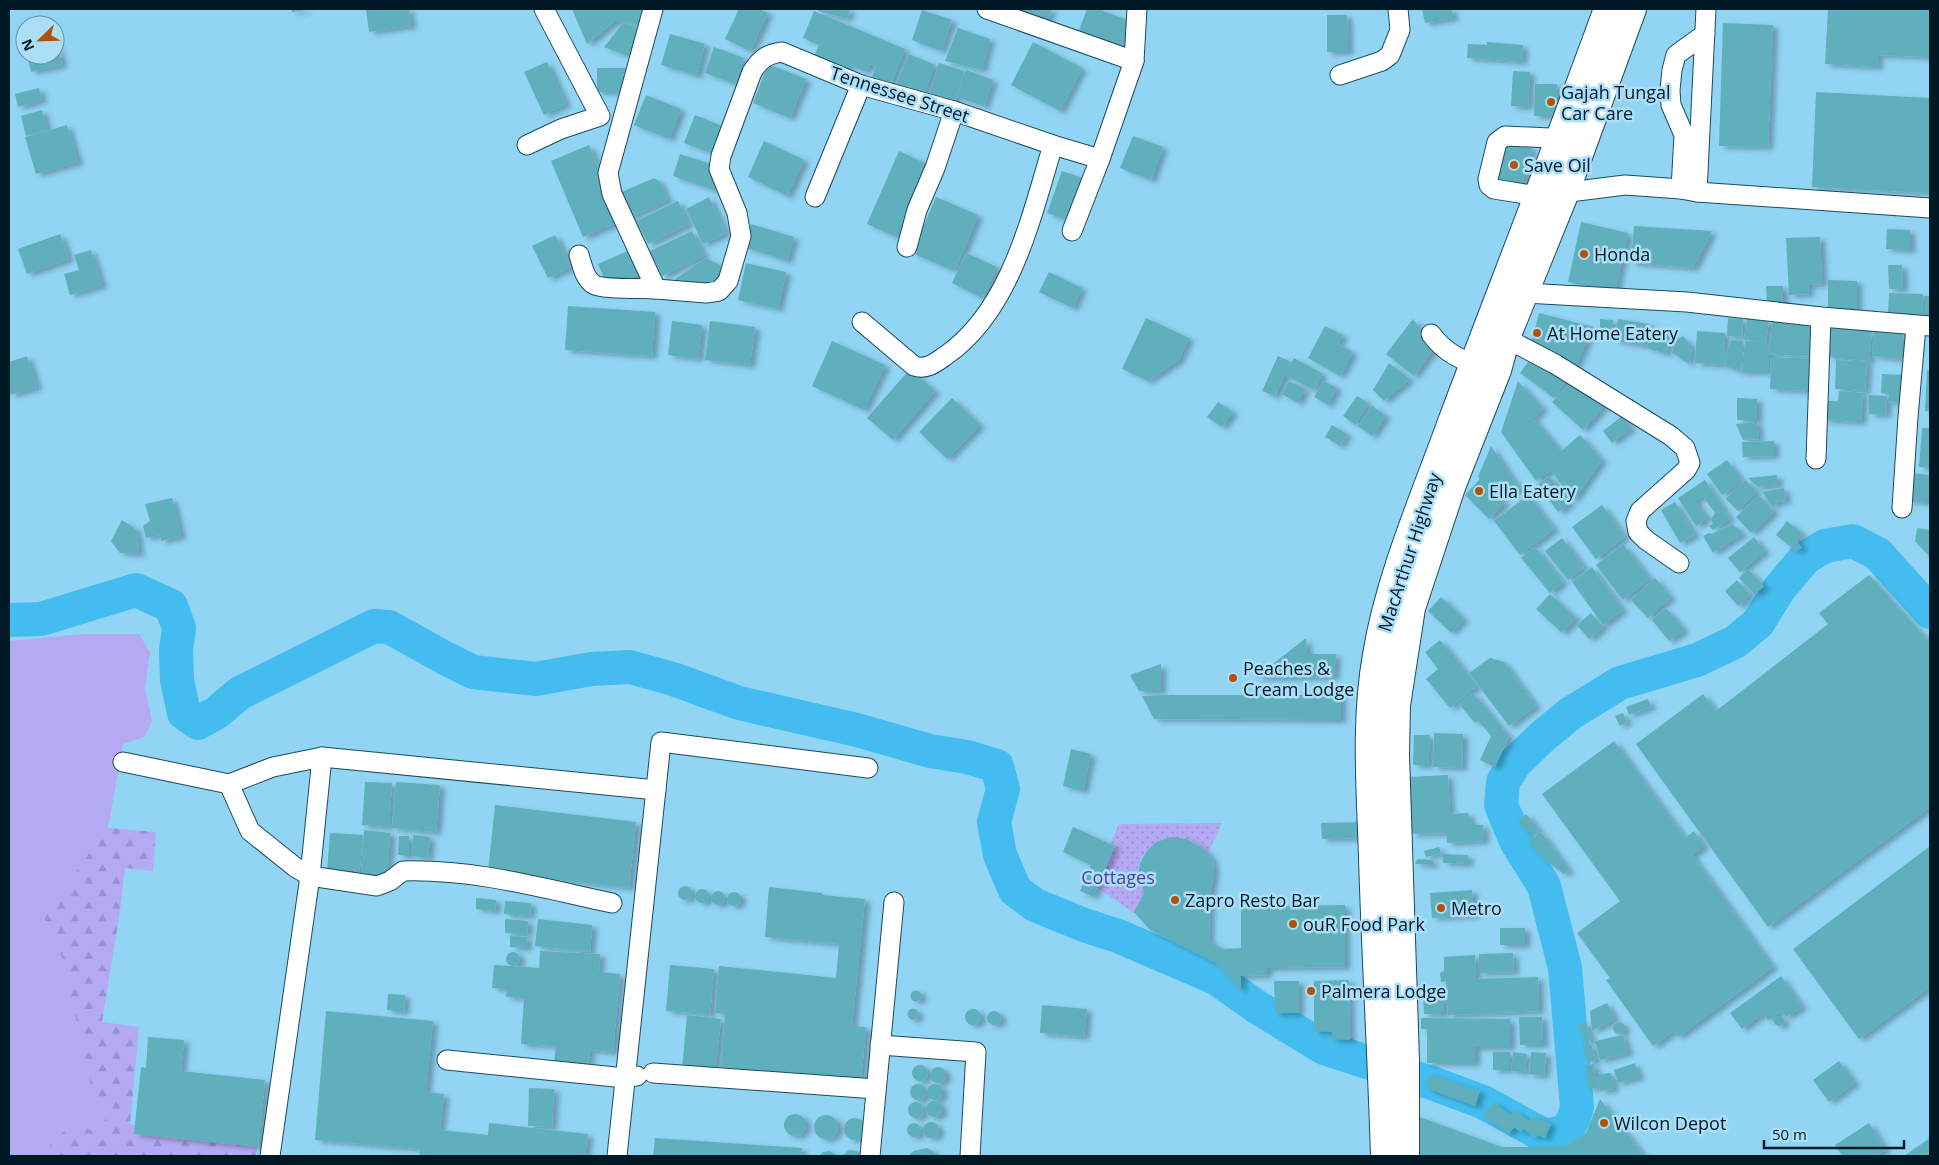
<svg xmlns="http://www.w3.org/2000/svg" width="1939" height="1165" font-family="'Open Sans',sans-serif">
<defs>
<pattern id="forest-firs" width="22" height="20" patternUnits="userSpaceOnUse" patternTransform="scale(1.25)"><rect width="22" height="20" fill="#b3aaf3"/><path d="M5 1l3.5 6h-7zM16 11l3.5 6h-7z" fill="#9892d0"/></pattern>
<pattern id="park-dots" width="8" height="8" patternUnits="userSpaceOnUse" patternTransform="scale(1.25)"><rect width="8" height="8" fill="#b3aaf3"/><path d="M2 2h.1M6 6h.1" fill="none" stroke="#9892d0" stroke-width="1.8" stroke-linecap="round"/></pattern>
<filter id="shadow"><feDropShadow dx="5.5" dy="3" stdDeviation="2.5" flood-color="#0004"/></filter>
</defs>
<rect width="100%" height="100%" fill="#92d4f4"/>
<polygon fill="#b3aaf3" points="85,634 139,634 150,652 145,688 152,721 144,737 123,744 108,828 43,916 60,950 92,1089 107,1112 104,1124 95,1131 50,1145 50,1156 9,1156 9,641"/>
<polygon fill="url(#forest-firs)" points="108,828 156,832 153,871 125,868 119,918 102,1022 139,1027 130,1125 257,1139 256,1156 50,1156 50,1145 71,1125 95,1131 104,1124 107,1112 92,1089 60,950 43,916"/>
<path fill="url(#park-dots)" d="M 1222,823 L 1208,853 C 1202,848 1193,840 1185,839 C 1162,837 1138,848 1138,874 C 1139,880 1142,887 1144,893 L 1134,913 L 1093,885 L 1119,824 Z"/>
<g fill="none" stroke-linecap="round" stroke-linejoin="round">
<path stroke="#43bdef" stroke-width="34" d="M 9,620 L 41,619 L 136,590 L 171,606 L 179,628 L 176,650 L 177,680 L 184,713 L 198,723 L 216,713 L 240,693 L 374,626 L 389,627 L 445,658 L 473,672 L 536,679 L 591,669 L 630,667 L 673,679 L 739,703 L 857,730 L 930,751 L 967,757 L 997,766 L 1003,789 L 994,822 L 1000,855 L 1015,890 L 1035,905 L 1084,925 L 1118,936 L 1216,978 L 1257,1007 L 1324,1048 L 1429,1082 L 1483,1102 L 1543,1135 C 1565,1134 1572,1129 1577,1107 L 1565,968 L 1544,886 L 1516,841 L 1501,805 L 1503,782 L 1515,763 L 1543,736 L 1571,713 L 1620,683 L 1697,660 L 1735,642 L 1758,623 L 1779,589 L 1805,558 L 1825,546 L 1853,541 L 1878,554 L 1930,612"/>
</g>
<g fill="#5fafbc" filter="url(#shadow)">
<polygon points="291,9 306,9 306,10 292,12"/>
<polygon points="366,9 409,9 411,26 369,32"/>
<polygon points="572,9 651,9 646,29 628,22 614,22 587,44"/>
<polygon points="739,9 759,9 768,13 750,51 725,39"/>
<polygon points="819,9 850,9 847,19 818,11"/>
<polygon points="1022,9 1052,9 1046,23 1020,12"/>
<polygon points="1087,9 1098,9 1132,22 1121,50 1078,33"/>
<polygon points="1422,9 1452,9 1453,18 1425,23"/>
<polygon points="1828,9 1930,9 1930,57 1878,55 1877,67 1825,64"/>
<polygon points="922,10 952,20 941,51 912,40"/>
<polygon points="814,11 905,49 890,87 871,79 876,67 870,64 866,72 850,65 838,72 812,61 819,45 803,38"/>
<polygon points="1327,15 1347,15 1348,52 1327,52"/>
<polygon points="623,23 646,31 636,59 604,47"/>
<polygon points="1723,23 1773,25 1768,147 1719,146"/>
<polygon points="958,28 990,39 982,70 945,61"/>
<polygon points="670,34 705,44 697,76 661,65"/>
<polygon points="56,38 62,65 31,72 27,55 55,55"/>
<polygon points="1033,42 1082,68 1060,111 1011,85"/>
<polygon points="1487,42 1523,45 1522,62 1467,58 1468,44 1487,45"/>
<polygon points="714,47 744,58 735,84 705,73"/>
<polygon points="909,54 935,65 923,96 896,85"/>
<polygon points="547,62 566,104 544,115 524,72"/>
<polygon points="939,63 964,71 953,106 928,98"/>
<polygon points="768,64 806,79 790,118 753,103"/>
<rect x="597" y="68" width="31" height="24"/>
<polygon points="966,70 993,80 984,106 957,97"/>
<polygon points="1513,71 1530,72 1528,107 1511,106"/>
<polygon points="1535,84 1557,84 1556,116 1534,116"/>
<polygon points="39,88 42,100 18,107 15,94"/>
<polygon points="1816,92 1930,98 1930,193 1812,187"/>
<polygon points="646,95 681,109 669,139 634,125"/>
<polygon points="42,110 47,130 26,136 21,116"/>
<polygon points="695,115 727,128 716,155 684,143"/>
<polygon points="67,125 78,162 36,174 25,137"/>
<polygon points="1133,136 1163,147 1151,180 1120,168"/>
<polygon points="764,141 804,160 787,196 748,177"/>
<polygon points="1507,142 1532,148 1521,189 1496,183"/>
<polygon points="589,145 620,221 583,237 551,161"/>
<polygon points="899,151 935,168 903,240 867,224"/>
<polygon points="680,154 711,164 718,175 713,190 673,176"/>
<polygon points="1062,171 1088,180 1072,222 1047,213"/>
<polygon points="654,178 659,181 668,200 628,218 617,194"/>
<polygon points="709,197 726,233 703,244 686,209"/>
<polygon points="936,197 978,215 956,268 952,270 912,253"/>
<polygon points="678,201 689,224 648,244 636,221"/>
<polygon points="1581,222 1628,233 1615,292 1568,282"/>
<polygon points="751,224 794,237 787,261 744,247"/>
<polygon points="1634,226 1712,231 1693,268 1631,263"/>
<polygon points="1887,229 1910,230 1910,250 1886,249"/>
<polygon points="692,231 704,256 662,276 650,251"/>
<polygon points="60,234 69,259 27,274 18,249"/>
<polygon points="555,235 571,267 548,278 532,246"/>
<polygon points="1820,237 1822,284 1808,285 1809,294 1789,295 1786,238"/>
<polygon points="632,249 643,272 608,287 598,264"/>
<polygon points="91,250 102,285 70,295 64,274 79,270 74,255"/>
<polygon points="966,253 997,267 982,298 952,283"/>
<polygon points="706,258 720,265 724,282 681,287 675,279"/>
<polygon points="746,263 786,272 778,309 738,300"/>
<polygon points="1888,265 1902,265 1903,289 1889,289"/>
<polygon points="1049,272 1082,288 1073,308 1039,292"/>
<polygon points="1828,280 1857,281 1857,312 1828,312"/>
<polygon points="1766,286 1783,286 1783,303 1767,303"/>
<polygon points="1889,293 1923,294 1922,316 1888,315"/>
<polygon points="1924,296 1930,296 1930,322 1924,321"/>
<polygon points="568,306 655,312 652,356 565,350"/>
<polygon points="1539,313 1593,327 1575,367 1531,343"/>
<polygon points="1146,318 1189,338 1179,360 1148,381 1122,369"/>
<polygon points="1728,318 1743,319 1742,337 1727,336"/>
<polygon points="1747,318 1769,320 1766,343 1769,343 1769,372 1742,372 1745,341 1763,342 1744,340"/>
<polygon points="1413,319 1435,347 1414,376 1386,354"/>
<polygon points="1600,319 1613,320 1612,335 1600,334"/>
<polygon points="1618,319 1649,324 1645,346 1615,341"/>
<polygon points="672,321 702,325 698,359 668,355"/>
<polygon points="710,321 755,327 750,365 705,360"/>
<polygon points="1772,321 1815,325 1813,357 1769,354"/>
<polygon points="1325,326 1343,335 1338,344 1353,352 1340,376 1308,358"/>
<polygon points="1831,327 1872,331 1869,361 1828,357"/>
<polygon points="1874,330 1903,334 1900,359 1872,356"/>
<polygon points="1672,331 1666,354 1647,348 1651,333 1662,336 1664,332"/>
<polygon points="1697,331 1725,333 1724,365 1695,363"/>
<polygon points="1683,336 1692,347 1689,364 1672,353 1675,340"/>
<polygon points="1731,340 1743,341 1741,372 1725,366 1724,361"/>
<polygon points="832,341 885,365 864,410 812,386"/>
<polygon points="1533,355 1567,379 1554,398 1520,373"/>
<polygon points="27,356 37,387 10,395 9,362"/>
<polygon points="1278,356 1291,362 1287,370 1294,358 1323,374 1314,390 1285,375 1275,396 1262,391"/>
<polygon points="1771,357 1811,359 1810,391 1770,389"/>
<polygon points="1836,360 1867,362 1865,391 1835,389"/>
<polygon points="1389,363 1410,379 1384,401 1373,390"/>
<polygon points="910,369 935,391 893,440 867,418"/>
<polygon points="1927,370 1930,371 1930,411 1925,411"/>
<polygon points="1882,374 1904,375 1902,403 1888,402 1889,394 1881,393"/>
<polygon points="1289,381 1305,389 1298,403 1282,394"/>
<polygon points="1324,381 1337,388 1328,405 1314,397"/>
<polygon points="1518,381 1543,409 1533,418 1561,451 1580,435 1602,460 1573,501 1551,470 1536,481 1501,432"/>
<polygon points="1572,381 1606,404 1583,430 1552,402"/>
<polygon points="1839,391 1863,393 1861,422 1824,420 1825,401 1838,401"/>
<polygon points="1869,395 1887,396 1886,415 1869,414"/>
<polygon points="1357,396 1369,404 1355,425 1343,416"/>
<polygon points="952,398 980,425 947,459 919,432"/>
<polygon points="1737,398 1757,399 1757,420 1737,420"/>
<polygon points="1218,402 1233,412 1222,427 1207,417"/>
<polygon points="1372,406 1386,416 1372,436 1358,426"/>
<polygon points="1622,416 1631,428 1612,443 1603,431"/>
<polygon points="1757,422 1759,439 1743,440 1736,424"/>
<polygon points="1332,425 1347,434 1340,446 1325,437"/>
<polygon points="1922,428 1930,428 1930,468 1919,467"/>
<polygon points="1774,441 1774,456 1743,457 1742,442"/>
<polygon points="1491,446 1520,490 1498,495 1487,486 1505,503 1489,519 1465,495 1480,479 1478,477"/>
<polygon points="1727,460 1742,481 1722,495 1707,474"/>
<polygon points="1911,473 1930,475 1930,503 1908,501"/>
<polygon points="1777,475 1778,485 1758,487 1748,478"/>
<polygon points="1549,476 1570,504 1558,512 1538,485"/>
<polygon points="1705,480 1730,519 1713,530 1709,526 1713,524 1711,519 1715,513 1703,496 1695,501 1707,518 1696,526 1678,498"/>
<polygon points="1745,480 1757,492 1738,511 1726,499"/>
<polygon points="1784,488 1786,501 1778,502 1773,507 1762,492"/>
<polygon points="1528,495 1554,529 1520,555 1494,521"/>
<polygon points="1759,495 1774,512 1751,533 1736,517"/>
<polygon points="172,498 181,536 161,541 160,535 146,538 143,526 150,521 145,504"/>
<polygon points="1675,502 1695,535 1680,543 1661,510"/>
<polygon points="1602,505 1625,537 1596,559 1572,527"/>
<polygon points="122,520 137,530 139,554 120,553 111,541"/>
<polygon points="1787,521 1802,533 1796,540 1802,548 1796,551 1776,535"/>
<polygon points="1732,524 1743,533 1713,553 1703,536 1709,533 1712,534"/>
<polygon points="1917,528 1930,530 1930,557 1915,541"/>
<polygon points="1754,537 1765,551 1740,572 1728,558"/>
<polygon points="1562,538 1584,567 1568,580 1545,551"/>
<polygon points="1623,544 1650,579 1623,600 1596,565"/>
<polygon points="1535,547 1563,582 1550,593 1521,558"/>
<polygon points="1592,567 1623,610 1603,625 1572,582"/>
<polygon points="1748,569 1764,586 1755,595 1739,578"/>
<polygon points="1869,575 1930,643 1930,807 1768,927 1636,744 1703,694 1716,711 1828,624 1819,613"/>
<polygon points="1655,578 1671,597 1648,618 1631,600"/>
<polygon points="1737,580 1750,595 1738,606 1725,591"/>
<polygon points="1550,594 1576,618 1562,633 1536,609"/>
<polygon points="1441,597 1464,619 1451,633 1428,611"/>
<polygon points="1666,608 1684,630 1669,641 1652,620"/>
<polygon points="1591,613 1603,627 1589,639 1577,625"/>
<polygon points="1306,638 1307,654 1336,654 1334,677 1255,678"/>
<polygon points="1440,640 1477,686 1450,708 1426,679 1438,669 1425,652"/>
<polygon points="1490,658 1504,662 1536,706 1509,726 1469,673"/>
<polygon points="1161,664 1161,691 1139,691 1130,675"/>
<polygon points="1473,693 1509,737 1495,767 1480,760 1491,736 1479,721 1475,723 1459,704"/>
<polygon points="1163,695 1341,695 1341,720 1154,719 1142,696"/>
<polygon points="1648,699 1651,707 1629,715 1626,707"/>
<polygon points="1623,713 1627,722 1620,726 1615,716"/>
<polygon points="1434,733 1463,734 1462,768 1433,767"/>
<polygon points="1414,735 1430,735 1428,766 1413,765"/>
<polygon points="1614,741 1685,838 1694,831 1704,846 1692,855 1773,967 1678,1037 1674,1031 1653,1046 1606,980 1610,978 1577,933 1620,901 1542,794"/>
<polygon points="1071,749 1091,754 1083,791 1063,786"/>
<polygon points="1448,775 1450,814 1468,813 1472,825 1483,825 1484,841 1447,843 1447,833 1412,834 1409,777"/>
<polygon points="365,782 392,783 389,827 362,825"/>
<polygon points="396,782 440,785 436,832 392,828"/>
<polygon points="495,805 636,822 629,888 488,872"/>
<polygon points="1526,814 1540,831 1532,838 1518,821"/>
<polygon points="1361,822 1362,838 1322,839 1321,823"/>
<polygon points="1073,827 1115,846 1093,897 1080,891 1091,865 1063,852"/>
<polygon points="364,830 390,833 387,881 361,879"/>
<polygon points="1541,832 1569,870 1564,874 1545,860 1528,843"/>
<polygon points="330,833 363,835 359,876 327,873"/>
<polygon points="413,835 430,837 428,858 412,856"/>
<polygon points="399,836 409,836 409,856 398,855"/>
<polygon points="1172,837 1186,839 1199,846 1208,853 1213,861 1214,873 1210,893 1209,941 1223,949 1241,948 1241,907 1345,905 1345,967 1267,968 1267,975 1241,976 1241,991 1216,963 1150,930 1134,912 1144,893 1138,875 1140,863 1146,852 1156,842"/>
<polygon points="1930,846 1930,987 1859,1039 1793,949"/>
<polygon points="1439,847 1441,853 1426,857 1424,851"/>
<polygon points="1443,854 1468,855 1468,864 1443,863"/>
<polygon points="1417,859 1433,860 1433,865 1415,864"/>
<circle cx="685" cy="893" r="7"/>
<polygon points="769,887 822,893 822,895 865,899 852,1026 866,1027 861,1080 721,1067 725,1014 715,1013 719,966 836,978 839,944 765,937"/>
<circle cx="702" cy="896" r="7"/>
<polygon points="1472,890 1474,915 1432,918 1430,893"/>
<circle cx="718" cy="898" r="7"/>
<circle cx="734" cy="899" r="7"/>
<polygon points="476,898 496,900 495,911 476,909"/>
<polygon points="505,901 531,903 530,916 504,914"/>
<polygon points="505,919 528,921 527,934 505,933"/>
<polygon points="538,919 592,925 590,952 535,946"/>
<rect x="1500" y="928" width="25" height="17"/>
<polygon points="510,936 527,937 527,948 510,947"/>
<polygon points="540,951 600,954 599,972 620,974 613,1052 590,1050 588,1067 554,1063 556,1046 521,1044 524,998 506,997 507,989 492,988 494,965 539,968"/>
<circle cx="513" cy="959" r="7"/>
<polygon points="1513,953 1514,972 1479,973 1479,954"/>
<polygon points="1475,955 1476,979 1538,977 1539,1011 1448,1015 1446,981 1441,982 1440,973 1444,971 1444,957"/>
<polygon points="670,965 714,969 710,1014 666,1011"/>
<polygon points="1781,976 1802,1007 1786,1017 1782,1011 1768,1020 1763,1013 1742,1029 1730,1013"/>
<polygon points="1349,980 1350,1040 1332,1039 1332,1032 1314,1031 1314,981"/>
<polygon points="1274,981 1299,981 1299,1013 1275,1013"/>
<circle cx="916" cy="996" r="5.5"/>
<polygon points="388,994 405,995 404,1012 387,1010"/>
<polygon points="1423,996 1444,996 1444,1014 1424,1014"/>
<polygon points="1607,1003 1615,1019 1592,1031 1590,1011"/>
<polygon points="1042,1005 1087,1009 1084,1037 1040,1033"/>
<circle cx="913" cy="1014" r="5.5"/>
<circle cx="973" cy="1017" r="8"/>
<circle cx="994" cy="1018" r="7"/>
<polygon points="326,1011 433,1021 426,1092 444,1094 440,1130 488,1135 489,1123 588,1134 585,1156 419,1156 420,1149 315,1140"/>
<polygon points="687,1015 721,1019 715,1072 682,1069"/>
<circle cx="1779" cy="1021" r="5"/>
<polygon points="1519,1017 1542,1017 1543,1045 1520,1045"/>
<polygon points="1421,1018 1510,1019 1510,1047 1475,1047 1475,1063 1427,1063 1427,1029 1421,1029"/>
<circle cx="1619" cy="1028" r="6"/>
<polygon points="1586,1022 1591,1041 1584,1043 1578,1024"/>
<polygon points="1623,1035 1628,1053 1600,1060 1595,1041"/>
<polygon points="148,1037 184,1040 181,1071 265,1080 258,1147 134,1134 141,1067 146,1068"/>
<polygon points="1591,1044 1596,1060 1588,1063 1582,1046"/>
<rect x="1493" y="1052" width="17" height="18"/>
<polygon points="1513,1052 1527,1054 1525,1072 1511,1071"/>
<polygon points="1531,1052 1546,1053 1544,1076 1529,1074"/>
<polygon points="1839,1061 1855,1083 1829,1102 1813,1080"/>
<polygon points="1635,1063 1639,1077 1618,1083 1614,1070"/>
<polygon points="1594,1064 1598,1088 1588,1089 1585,1066"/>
<circle cx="920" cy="1073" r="8"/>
<circle cx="938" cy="1075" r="8"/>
<polygon points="1611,1073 1614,1089 1600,1091 1598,1074"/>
<polygon points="1429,1074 1480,1091 1475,1106 1426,1088"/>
<circle cx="918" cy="1092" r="8"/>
<circle cx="935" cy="1092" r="8"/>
<polygon points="529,1088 554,1089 552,1127 528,1126"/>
<polygon points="1600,1099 1644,1156 1418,1156 1417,1129 1420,1129 1420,1117 1502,1147 1563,1147 1586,1133"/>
<circle cx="934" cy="1109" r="8"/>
<polygon points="1493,1102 1511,1115 1514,1110 1529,1121 1533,1116 1551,1124 1545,1138 1538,1135 1535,1138 1524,1129 1521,1132 1514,1127 1509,1134 1483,1116"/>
<circle cx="916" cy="1110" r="8"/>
<circle cx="795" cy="1125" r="11"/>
<circle cx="826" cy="1127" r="12"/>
<circle cx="855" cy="1129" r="11"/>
<circle cx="931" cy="1130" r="8"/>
<circle cx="914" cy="1130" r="7"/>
<polygon points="1869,1123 1886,1150 1876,1156 1842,1156 1835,1145"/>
<polygon points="655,1138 802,1148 801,1156 653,1156"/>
<polygon points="1930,1138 1930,1156 1904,1156"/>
<polygon points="927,1148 941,1156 908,1156 914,1151"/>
<polygon points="849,1150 857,1151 864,1156 842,1156"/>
<polygon points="830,1151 837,1156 819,1156 823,1152"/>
</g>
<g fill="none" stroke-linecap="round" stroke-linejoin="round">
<defs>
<g id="minor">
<path d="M 653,9 L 608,173 L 612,194 L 656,289 L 706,293 L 719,291 L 728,281 L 741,236 L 737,213 L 719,169 L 721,156 L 752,72 C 760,59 767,54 782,52 L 861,85 L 954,111 L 1053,145 L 1100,159 L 1134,61 L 1137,9"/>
<polyline points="987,9 1134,61"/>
<polyline points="1706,9 1697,192 1930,208"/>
<polyline points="1340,75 1382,61 1390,55 1400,30 1398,9"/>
<polyline points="1571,139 1505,136 1497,142 1488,179 1489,185 1494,189 1538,196 1625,185 1681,189 1697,192"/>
<polyline points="527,145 561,129 600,116 544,9"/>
<polyline points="1681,189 1684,135 1671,105 1670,90 1672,70 1676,55 1705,34"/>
<polyline points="815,197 861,85"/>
<polyline points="1072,231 1100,159"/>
<polyline points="907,247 917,210 935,168 954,111"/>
<path d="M 579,255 C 582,264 584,278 593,284 C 601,290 644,288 656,289"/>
<polyline points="1513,291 1525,293 1687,302 1821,317 1930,326"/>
<path d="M 862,322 L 914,366 C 927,370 935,363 945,356 C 1011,311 1031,217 1053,145"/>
<polyline points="1496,333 1555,364 1671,436 1685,448 1690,463 1686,470 1640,511 1636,521 1638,532 1646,540 1679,563"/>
<path d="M 1431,334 C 1445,353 1463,362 1486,367"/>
<polyline points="1816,459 1821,317"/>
<polyline points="1902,508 1908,417 1916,326"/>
<path d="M 123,762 L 229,784 L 250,831 L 295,867 L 310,876 L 377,886 L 390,881 L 403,871 C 475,869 542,888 612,903"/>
<polyline points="229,784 273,767 322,757 656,790"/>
<polyline points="880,1045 976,1052 970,1156"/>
<polyline points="447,1060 625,1078 637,1076"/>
<polyline points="653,1073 876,1089"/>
<polyline points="270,1156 310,876 322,757"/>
<polyline points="617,1156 661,742 868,768"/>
<polyline points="870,1156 894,902"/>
</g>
<g id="highway">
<path d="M 1385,1156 C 1382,1057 1376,957 1373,858 C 1371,791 1365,722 1377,655 C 1390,576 1425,497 1452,422 C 1504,284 1558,147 1608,9"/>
<polyline points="1405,1156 1405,1061 1395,755 1396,705 1411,608 1451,487 1497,370 1506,337 1565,192 1632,9"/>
</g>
</defs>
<use href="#minor" stroke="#194c61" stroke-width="21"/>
<use href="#highway" stroke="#194c61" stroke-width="30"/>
<use href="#minor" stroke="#fff" stroke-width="19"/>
<use href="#highway" stroke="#fff" stroke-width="28"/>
</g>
<g fill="#b25207" stroke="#abdff9" stroke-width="2">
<circle cx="1551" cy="102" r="5"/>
<circle cx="1514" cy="165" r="5"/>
<circle cx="1584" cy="254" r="5"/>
<circle cx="1537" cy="333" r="5"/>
<circle cx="1479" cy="491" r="5"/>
<circle cx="1233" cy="678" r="5"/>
<circle cx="1175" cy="900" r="5"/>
<circle cx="1441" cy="908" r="5"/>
<circle cx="1293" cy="924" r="5"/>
<circle cx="1311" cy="991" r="5"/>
<circle cx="1604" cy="1123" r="5"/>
</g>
<g text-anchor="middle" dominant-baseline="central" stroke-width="5" stroke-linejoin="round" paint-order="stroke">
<g font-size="18" fill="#001925" stroke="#abdff9" text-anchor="start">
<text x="1561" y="92">Gajah Tungal<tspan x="1561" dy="21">Car Care</tspan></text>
<text x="1524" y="165">Save Oil</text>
<text x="1594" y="254">Honda</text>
<text x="1547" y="333">At Home Eatery</text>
<text x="1489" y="491">Ella Eatery</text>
<text x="1243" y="668">Peaches &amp;<tspan x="1243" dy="21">Cream Lodge</tspan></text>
<text x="1185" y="900">Zapro Resto Bar</text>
<text x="1451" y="908">Metro</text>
<text x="1303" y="924">ouR Food Park</text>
<text x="1321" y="991">Palmera Lodge</text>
<text x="1614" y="1123">Wilcon Depot</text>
</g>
<g font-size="18" fill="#001925" stroke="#abdff9">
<text transform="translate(900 94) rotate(18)">Tennessee Street</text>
<text transform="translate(1409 552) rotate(-72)">MacArthur Highway</text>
</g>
<g font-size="18" fill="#533aa0" stroke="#abdff9">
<text x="1118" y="877">Cottages</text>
</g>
</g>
<rect width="1939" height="1165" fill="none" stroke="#001925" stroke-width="20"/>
<g transform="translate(40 40) rotate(247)"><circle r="24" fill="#abdff9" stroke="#6790a4"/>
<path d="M0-4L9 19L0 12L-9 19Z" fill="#b25207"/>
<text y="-8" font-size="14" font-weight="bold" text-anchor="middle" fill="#001925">N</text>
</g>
<path d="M1764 1140v8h140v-8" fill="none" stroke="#001925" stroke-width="2.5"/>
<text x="1772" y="1140" font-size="15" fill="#001925" stroke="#abdff9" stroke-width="4" paint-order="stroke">50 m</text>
</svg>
